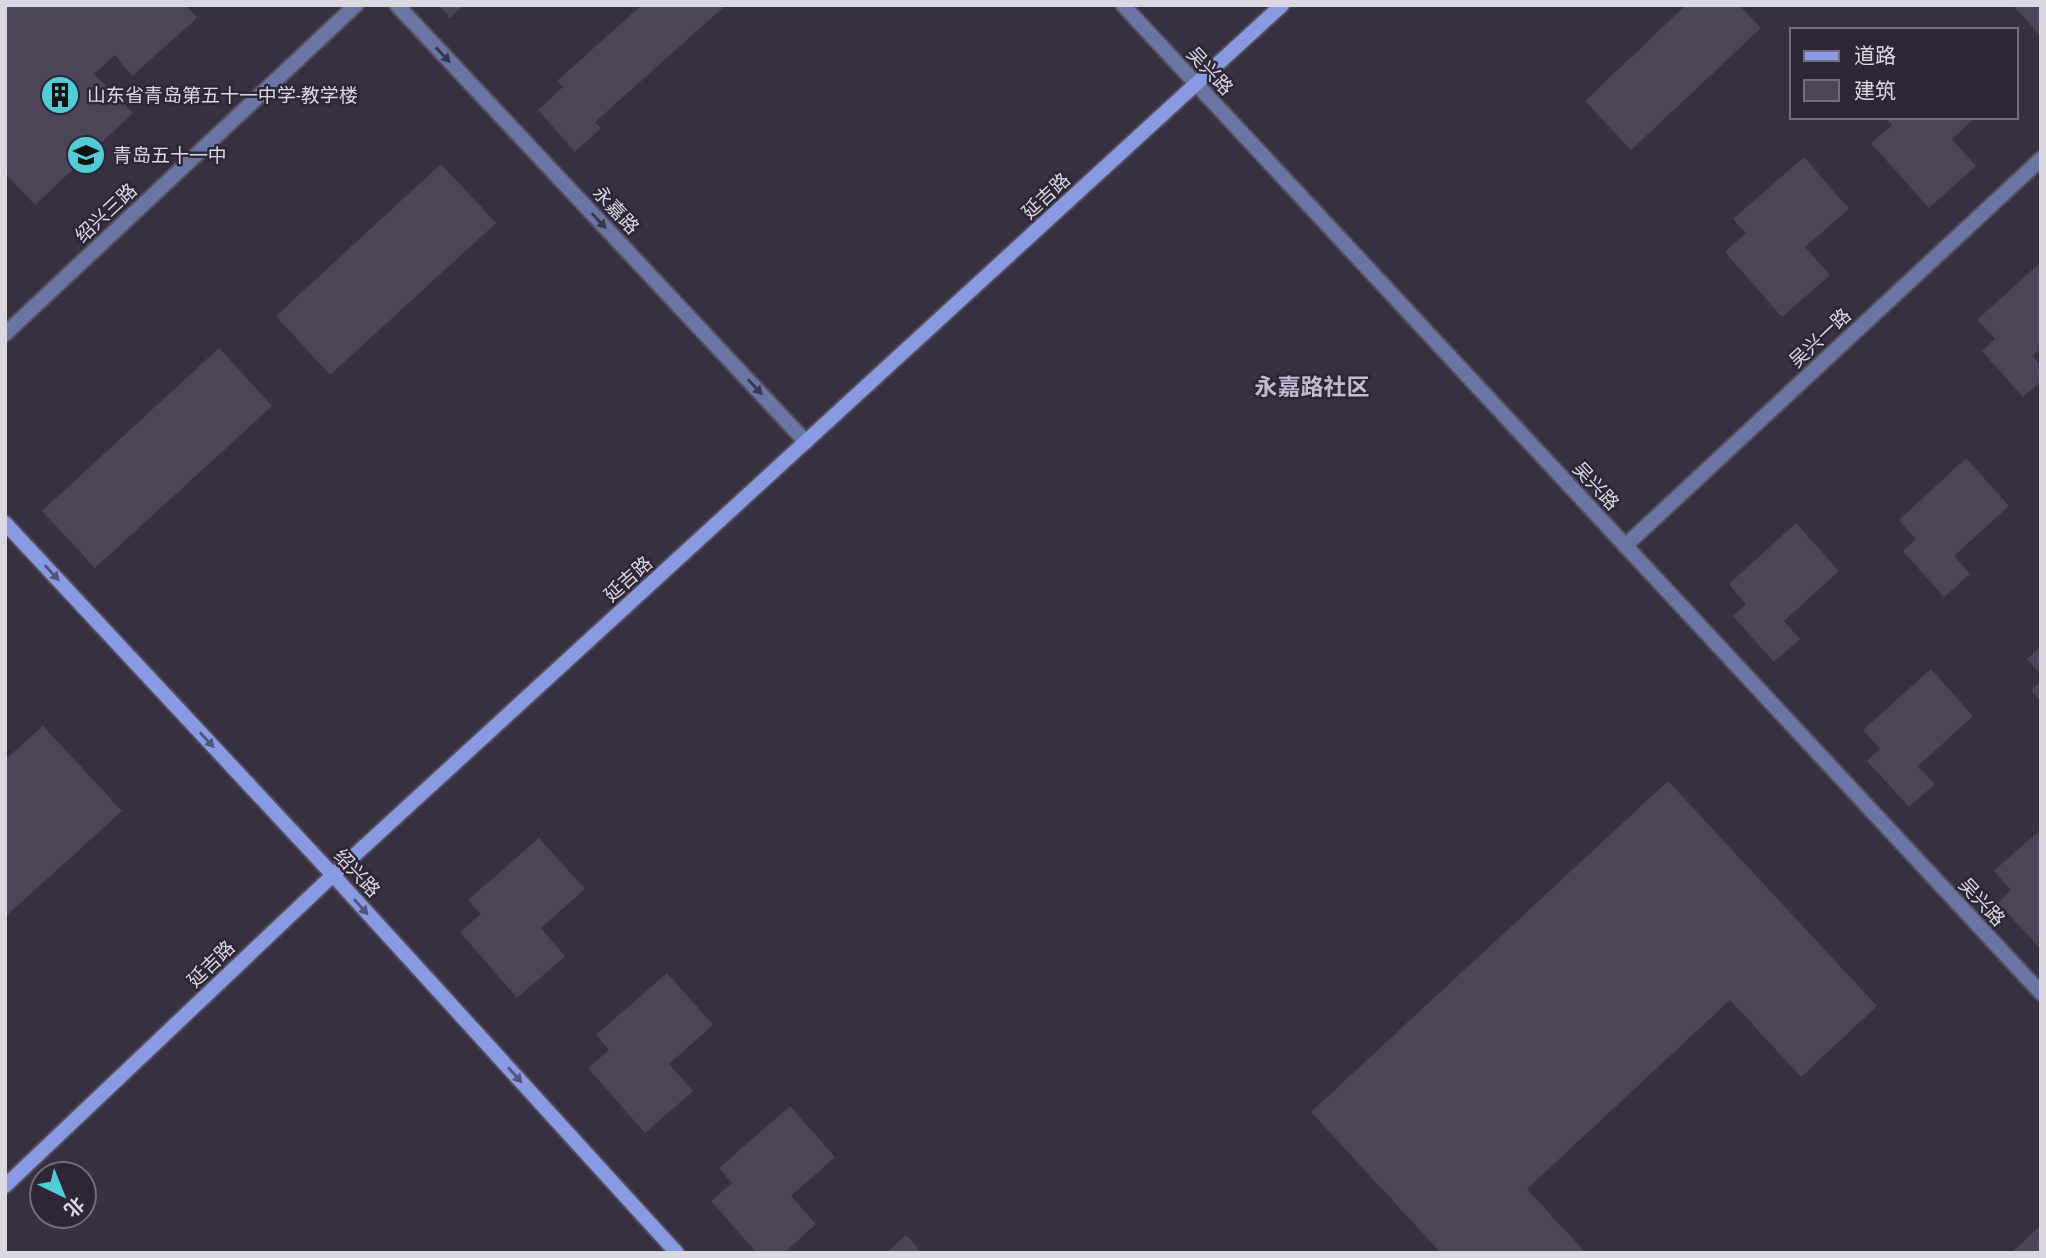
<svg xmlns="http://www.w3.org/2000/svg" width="2046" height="1258" font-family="'Roboto Condensed','Noto Sans SC',sans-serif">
<rect width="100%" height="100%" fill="#363040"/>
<g fill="#4c4557">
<polygon points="5,5 186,5 197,18 132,76 115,55 94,74 133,113 35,205 5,173"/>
<polygon points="438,5 464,5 450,18"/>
<polygon points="642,5 726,5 595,122 601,128 575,152 538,110 563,87 557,81"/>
<polygon points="1686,5 1739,5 1761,28 1631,150 1585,101"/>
<polygon points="2013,5 2041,5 2041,37"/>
<polygon points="1886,117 1976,117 1952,139 1976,166 1929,208 1871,143 1892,125"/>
<polygon points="1804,157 1849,209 1805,247 1830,275 1782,317 1725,252 1746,233 1733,219"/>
<polygon points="441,164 496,223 330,375 276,316"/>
<polygon points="2041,262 2041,349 2032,356 2041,365 2041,381 2023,397 1982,351 1995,339 1977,320"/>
<polygon points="219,348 272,406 95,568 42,511"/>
<polygon points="1966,458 2009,506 1954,556 1970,574 1944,597 1903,551 1916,539 1899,520"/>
<polygon points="1796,523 1839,571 1784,621 1800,639 1774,662 1733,616 1746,604 1729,584"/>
<polygon points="2041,646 2041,674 2027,659"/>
<polygon points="1931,669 1973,716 1918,766 1935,784 1909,807 1867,761 1880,749 1863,730"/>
<polygon points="2041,681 2041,701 2031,690"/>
<polygon points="43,726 122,811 5,917 5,760"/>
<polygon points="1668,781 1877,1006 1801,1077 1730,1000 1527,1189 1586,1253 1441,1253 1311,1112"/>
<polygon points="2041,829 2041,949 1998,903 2011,890 1994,871"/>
<polygon points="539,838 585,889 541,928 565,956 517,998 460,932 481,914 468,900"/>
<polygon points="667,973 713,1025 669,1064 693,1091 645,1133 588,1068 609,1050 596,1035"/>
<polygon points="790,1106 835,1157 791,1196 816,1224 784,1253 757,1253 711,1201 732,1183 719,1168"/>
<polygon points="2041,1225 2041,1253 2011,1253"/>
<polygon points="906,1235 922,1253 886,1253"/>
</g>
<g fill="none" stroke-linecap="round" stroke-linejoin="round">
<defs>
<g id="street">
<polyline points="397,5 806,442"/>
<polyline points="1123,5 2041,993"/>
<polyline points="5,334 356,5"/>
<polyline points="1625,546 2041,159"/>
</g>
<g id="secondary">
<polyline points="5,523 333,875 677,1253"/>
<polyline points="5,1186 333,875 1282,5"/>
</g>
</defs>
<use href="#street" stroke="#544e5d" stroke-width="18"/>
<use href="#secondary" stroke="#544e5d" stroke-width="18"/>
<use href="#street" stroke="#6b75a4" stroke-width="14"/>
<use href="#secondary" stroke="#899ae3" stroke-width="14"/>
</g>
<defs><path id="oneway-solid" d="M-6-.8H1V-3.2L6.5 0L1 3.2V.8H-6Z" transform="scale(1.75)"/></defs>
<g fill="#39364c">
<use href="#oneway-solid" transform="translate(443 55) rotate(47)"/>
<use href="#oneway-solid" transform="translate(599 221) rotate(47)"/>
<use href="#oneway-solid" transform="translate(755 387) rotate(47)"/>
</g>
<g fill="#51547b">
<use href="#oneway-solid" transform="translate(52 573) rotate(47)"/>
<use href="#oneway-solid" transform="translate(207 740) rotate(47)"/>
<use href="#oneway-solid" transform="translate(361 907) rotate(48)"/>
<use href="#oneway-solid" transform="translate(515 1075) rotate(48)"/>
</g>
<defs>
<symbol id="building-disc" viewBox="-11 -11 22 22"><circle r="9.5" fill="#51ccd5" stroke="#2c2636"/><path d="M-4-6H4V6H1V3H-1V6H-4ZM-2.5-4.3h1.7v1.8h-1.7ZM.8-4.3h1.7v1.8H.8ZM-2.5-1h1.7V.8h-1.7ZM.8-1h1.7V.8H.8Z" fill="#111"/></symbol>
<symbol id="school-disc" viewBox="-11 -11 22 22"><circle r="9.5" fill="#51ccd5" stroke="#2c2636"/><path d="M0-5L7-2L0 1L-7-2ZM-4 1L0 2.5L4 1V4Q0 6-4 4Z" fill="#111"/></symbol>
</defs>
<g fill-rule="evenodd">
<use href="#building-disc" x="38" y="73" width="44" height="44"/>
<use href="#school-disc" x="64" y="133" width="44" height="44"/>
</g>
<g text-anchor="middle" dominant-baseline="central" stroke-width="5" stroke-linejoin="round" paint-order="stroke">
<g font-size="19" fill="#dcd8e2" stroke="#2c2636">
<text transform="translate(1210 71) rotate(47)">吴兴路</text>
<text transform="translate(1046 196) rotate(-43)">延吉路</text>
<text transform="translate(616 210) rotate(47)">永嘉路</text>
<text transform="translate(106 213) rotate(-43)">绍兴三路</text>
<text transform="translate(1820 338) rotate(-43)">吴兴一路</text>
<text transform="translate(1596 486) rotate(47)">吴兴路</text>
<text transform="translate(628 579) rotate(-42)">延吉路</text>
<text transform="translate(357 873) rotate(47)">绍兴路</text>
<text transform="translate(1982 902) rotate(47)">吴兴路</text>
<text transform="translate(211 964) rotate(-44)">延吉路</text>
</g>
<g font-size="19" fill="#dcd8e2" stroke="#2c2636" text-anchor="start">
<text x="87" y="95">山东省青岛第五十一中学-教学楼</text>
<text x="113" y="155">青岛五十一中</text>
</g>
<g font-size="23" font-weight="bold" fill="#c2bacf" stroke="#2c2636">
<text x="1312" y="387">永嘉路社区</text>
</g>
</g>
<rect width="2046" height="1258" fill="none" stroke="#dcd8e2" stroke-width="14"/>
<rect x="1790" y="28" width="228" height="91" fill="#2c2636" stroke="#726d7b" stroke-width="2"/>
<rect x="1804" y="51" width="35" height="10" fill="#899ae3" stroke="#726d7b" stroke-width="2"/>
<text x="1854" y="63" font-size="21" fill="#dcd8e2">道路</text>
<rect x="1804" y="80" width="35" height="21" fill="#4c4557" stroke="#726d7b" stroke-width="2"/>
<text x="1854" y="98" font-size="21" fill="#dcd8e2">建筑</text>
<g transform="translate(63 1195) rotate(137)"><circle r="33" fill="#2c2636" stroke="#726d7b" stroke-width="2"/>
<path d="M0-5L12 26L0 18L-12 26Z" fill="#51ccd5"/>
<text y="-10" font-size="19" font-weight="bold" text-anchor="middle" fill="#dcd8e2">北</text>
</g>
</svg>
